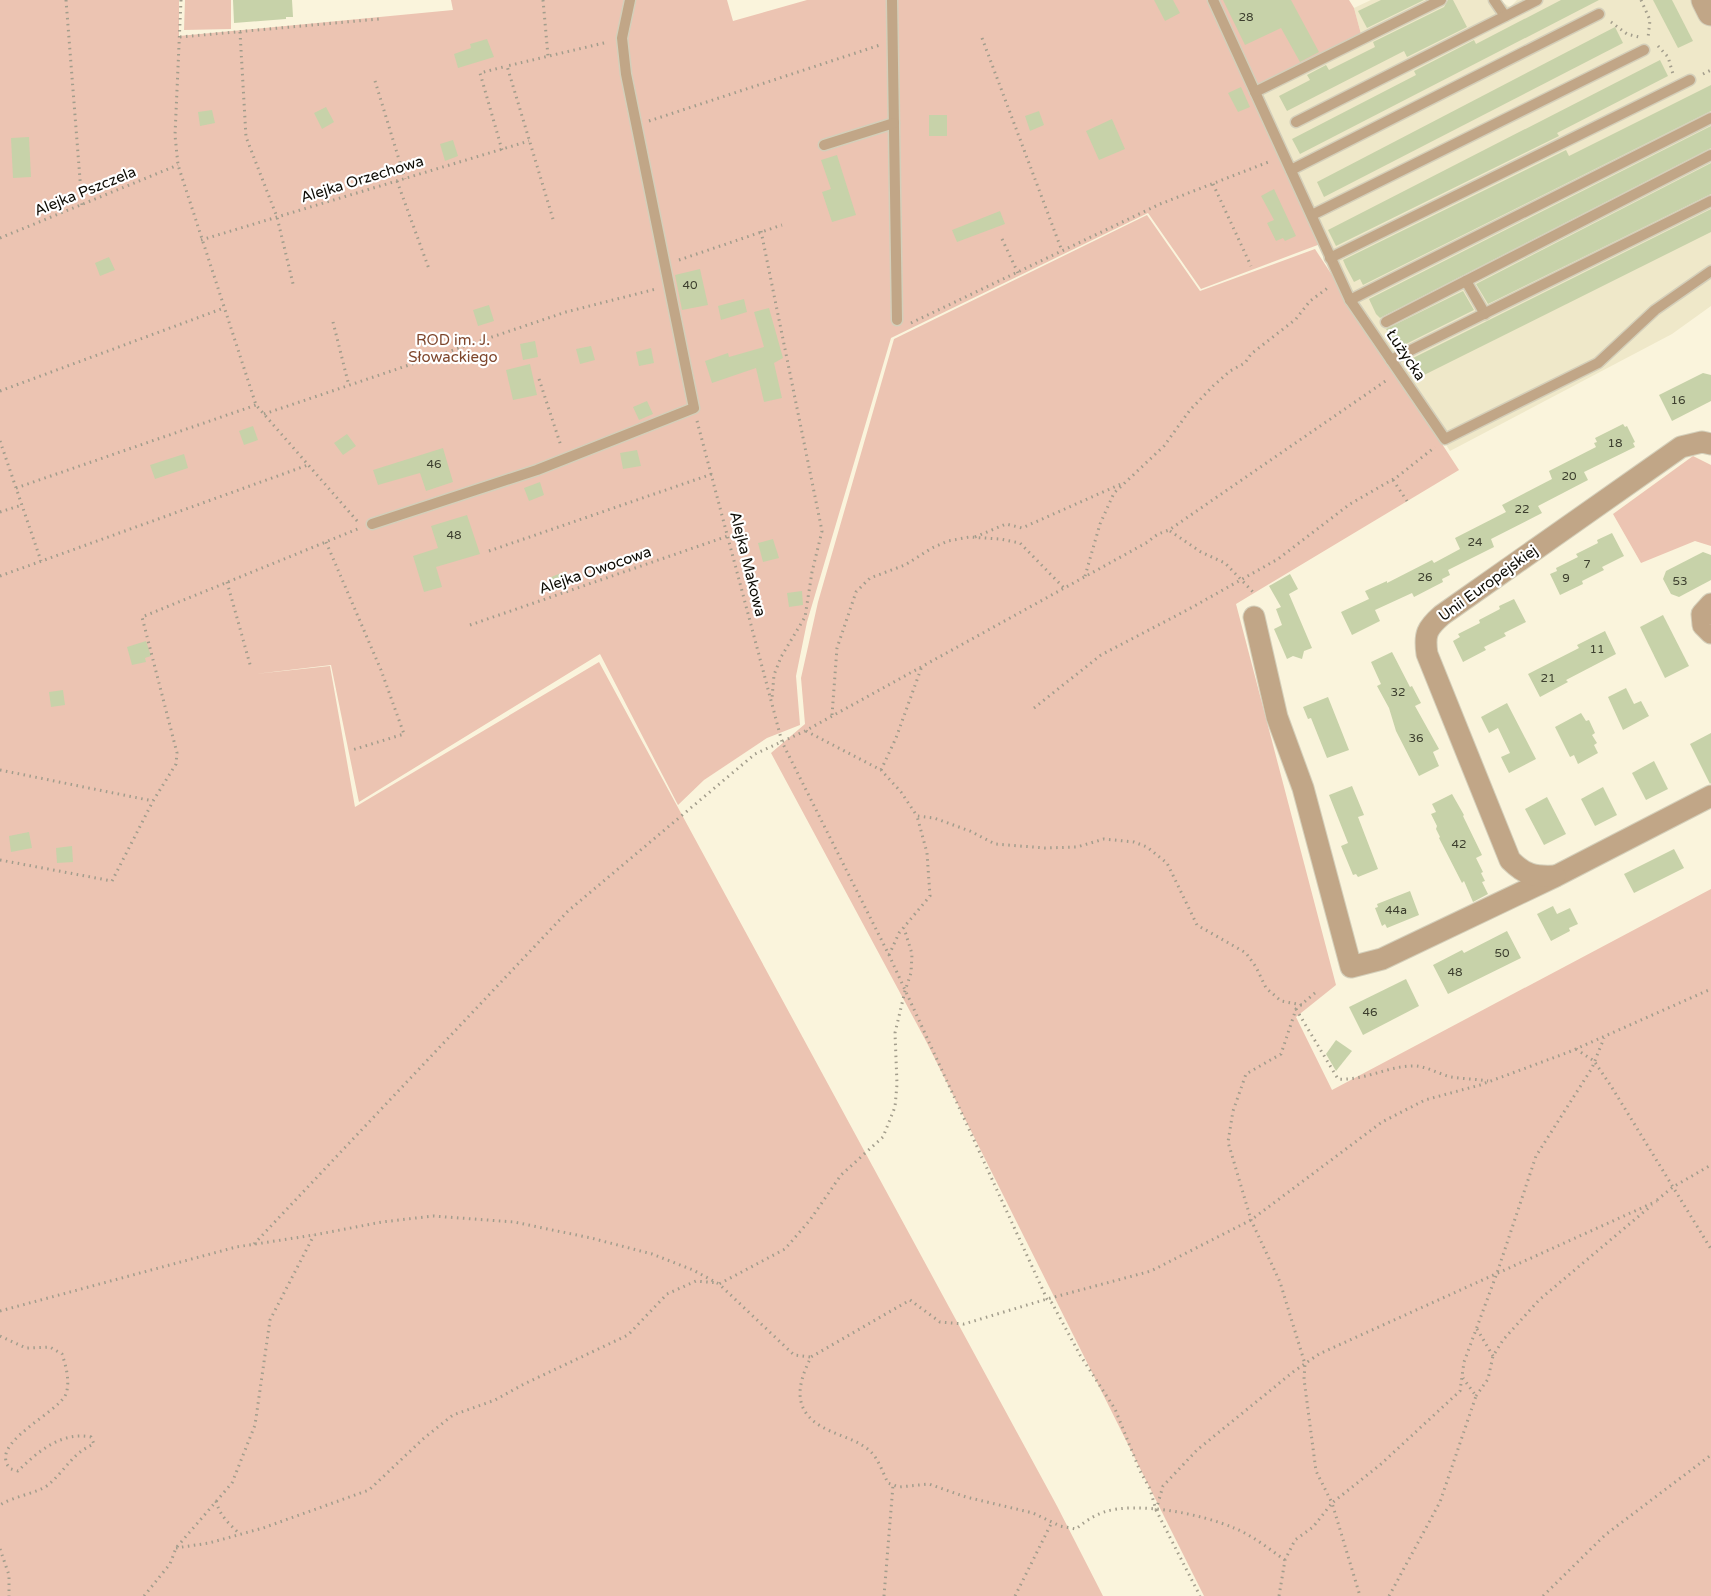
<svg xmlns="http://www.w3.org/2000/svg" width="1711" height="1596" font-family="'Varela Round',sans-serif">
<rect width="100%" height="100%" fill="#faf4dc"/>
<polygon fill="#efe8c9" points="1371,0 1499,0 1510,7 1517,0 1703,0 1711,16 1711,306 1672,334 1450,451 1340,280 1252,91 1361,34 1354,8"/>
<g fill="#ecc4b2">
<polygon points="0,0 179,0 179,36 453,10 451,0 727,0 733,21 807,0 1349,0 1354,8 1361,34 1252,91 1323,243 1201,289 1148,213 891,338 807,622 796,676 800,725 767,738 704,780 678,805 600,654 359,802 331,665 255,674 330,666 355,807 599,662 1057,1506 1103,1596 0,1596"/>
<polygon points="185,0 231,0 231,29 184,30"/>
<polygon points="1147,215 1200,291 1315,249 1459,470 1236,604 1336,985 1296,1017 1332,1090 1711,889 1711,1596 1204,1596 926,1041 771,753 805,724 801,678 818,602 894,339"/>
<polygon points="1693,456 1711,465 1711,546 1695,541 1641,563 1613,514"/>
</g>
<g fill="#c7d2a9">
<polygon points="233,0 292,0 293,17 286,17 286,19 234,23"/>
<polygon points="1154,0 1173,0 1180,13 1165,21"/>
<polygon points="1223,0 1291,0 1319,52 1300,62 1281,28 1245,45"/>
<polygon points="1381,0 1424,0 1367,28 1358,11"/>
<polygon points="1448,0 1453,0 1467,27 1407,57 1404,51 1287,111 1279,96 1310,80 1307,75 1326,65 1329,70 1375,47 1373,42 1444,7"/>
<polygon points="1561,0 1599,0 1300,154 1292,139 1416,75 1414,71 1474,40 1476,44"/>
<polygon points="1653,0 1672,0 1693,41 1678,48"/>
<polygon points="1615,27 1623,43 1324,197 1317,182"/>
<polygon points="487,39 494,57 458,68 454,54 471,48 470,44"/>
<polygon points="1660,60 1668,76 1557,133 1559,136 1336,246 1328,230"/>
<polygon points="1711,85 1711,111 1363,285 1360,279 1354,282 1346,267 1343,260 1566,150 1569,156"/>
<polygon points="1241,87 1250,107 1238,112 1228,93"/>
<polygon points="326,107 334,122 322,129 314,113"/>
<polygon points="212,110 215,123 200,126 198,112"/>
<polygon points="1039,111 1044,125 1030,131 1025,116"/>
<rect x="929" y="115" width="18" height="21"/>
<polygon points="1112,119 1125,149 1099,160 1086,131"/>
<polygon points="1711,126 1711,148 1380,318 1376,314 1369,299"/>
<polygon points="29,137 31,177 13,178 11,138"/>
<polygon points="453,140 458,156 445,161 440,144"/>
<polygon points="837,155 856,215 832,222 822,192 831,189 821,160"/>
<polygon points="1711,163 1711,194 1488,304 1476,284"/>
<polygon points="1274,189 1296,236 1285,241 1283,238 1276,241 1267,223 1274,220 1261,196"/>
<polygon points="1711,209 1711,232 1420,377 1411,359"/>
<polygon points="1000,211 1005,224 957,242 952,230"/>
<polygon points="109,257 115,270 100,276 95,263"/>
<polygon points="700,269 708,305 682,310 675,275"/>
<polygon points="1463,291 1474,310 1404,345 1403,343 1396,346 1386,329"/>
<polygon points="744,299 747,312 721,320 718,306"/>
<polygon points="489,305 494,321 478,326 473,310"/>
<polygon points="769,308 783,358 774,363 782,398 764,402 756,368 712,383 705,361 728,353 729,357 764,347 754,312"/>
<polygon points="535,341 538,357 523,360 520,344"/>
<polygon points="591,346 595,360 580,364 576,349"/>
<polygon points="651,348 654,363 639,366 636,352"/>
<polygon points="530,364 537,395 513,400 506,370"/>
<polygon points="1703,373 1711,375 1711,401 1672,421 1659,395"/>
<polygon points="647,401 653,414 639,420 633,407"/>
<polygon points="1623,424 1625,427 1627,426 1635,442 1633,443 1635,447 1584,472 1588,480 1538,506 1542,513 1491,539 1494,547 1448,570 1450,575 1442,579 1443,582 1414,597 1412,593 1375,610 1380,621 1352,635 1341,612 1369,599 1365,591 1387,581 1387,583 1432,560 1434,563 1460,549 1455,538 1506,512 1502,505 1552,479 1549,471 1596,447 1594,443 1597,442 1595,438"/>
<polygon points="253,426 258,440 244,445 239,431"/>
<polygon points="347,434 356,446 343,455 334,443"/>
<polygon points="443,448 453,482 426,491 420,473 378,485 373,470"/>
<polygon points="637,450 641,466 623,469 620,453"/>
<polygon points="184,454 188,468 155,479 150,465"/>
<polygon points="540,482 544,495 529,501 524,488"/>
<polygon points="467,515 480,554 436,567 442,587 424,592 413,556 438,548 431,526"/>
<polygon points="1612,533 1624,556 1602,567 1604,570 1582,581 1583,584 1560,595 1550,574 1557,571 1556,568 1578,557 1576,554 1598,543 1597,540"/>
<polygon points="773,539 779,558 763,562 758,543"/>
<polygon points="1703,552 1711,555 1711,580 1679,597 1671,594 1663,579 1666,571"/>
<polygon points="566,571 571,584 554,591 549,578"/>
<polygon points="1290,574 1298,589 1289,594 1312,648 1304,651 1302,659 1293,656 1287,659 1274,629 1282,625 1276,609 1281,607 1269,586"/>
<polygon points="802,591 803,605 789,607 787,593"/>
<polygon points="1514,599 1526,622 1504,633 1506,636 1484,647 1486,650 1463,662 1453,641 1460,637 1458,634 1480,623 1479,620 1500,609 1499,606"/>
<polygon points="1663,615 1689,666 1665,678 1640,627"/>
<polygon points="1605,631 1616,654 1566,680 1568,682 1540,697 1528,674 1579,648 1577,645"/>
<polygon points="146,641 151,656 145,658 146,662 132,665 127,647"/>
<polygon points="1392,652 1410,687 1412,686 1421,703 1415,706 1439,749 1433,752 1439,766 1419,776 1396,731 1389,708 1377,686 1381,684 1371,662"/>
<polygon points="1626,688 1634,704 1641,701 1649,716 1623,730 1608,697"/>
<polygon points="63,690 65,705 51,707 49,692"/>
<polygon points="1328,697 1349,750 1327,758 1311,718 1308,719 1303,707"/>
<polygon points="1507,703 1536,759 1509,773 1501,757 1510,753 1498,728 1489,733 1481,717"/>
<polygon points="1581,713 1586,721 1589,720 1595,733 1592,735 1597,743 1594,745 1598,753 1578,764 1574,755 1570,757 1555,727"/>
<polygon points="1711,733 1711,783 1710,784 1690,744"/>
<polygon points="1654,761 1668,789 1646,800 1632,773"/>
<polygon points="1352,786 1364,815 1358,817 1378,869 1358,877 1356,874 1353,875 1341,846 1348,843 1329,795"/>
<polygon points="1603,787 1617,815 1595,826 1581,799"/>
<polygon points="1452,794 1464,815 1463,816 1482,855 1476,858 1483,872 1481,873 1485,881 1482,882 1488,894 1473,902 1464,881 1462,883 1439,838 1440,837 1436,829 1437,826 1431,814 1436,812 1432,804"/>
<polygon points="1547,797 1566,834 1544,845 1525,809"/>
<polygon points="29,832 32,848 11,852 9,836"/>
<polygon points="72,846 73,862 57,863 56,848"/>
<polygon points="1674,849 1684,868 1634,893 1624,874"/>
<polygon points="1410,891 1419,915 1387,928 1385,924 1382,926 1375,908 1378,907 1377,904"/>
<polygon points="1553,906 1557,914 1570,908 1578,924 1569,928 1570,931 1551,941 1537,914"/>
<polygon points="1507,931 1521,958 1448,994 1433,965 1462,950 1464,953"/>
<polygon points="1406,979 1419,1006 1363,1035 1349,1007"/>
<polygon points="1336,1040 1352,1051 1336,1071 1326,1054"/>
</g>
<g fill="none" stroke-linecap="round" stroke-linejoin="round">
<defs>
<g id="service">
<polyline points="892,0 897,320"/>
<polyline points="1213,0 1350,300 1445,439 1598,363 1655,310 1711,271"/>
<polyline points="1494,0 1505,16"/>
<polyline points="1255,92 1441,0"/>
<polyline points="1296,122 1537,0"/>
<polyline points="824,145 894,123"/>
<polyline points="1291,170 1599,14"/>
<polyline points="1312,215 1644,50"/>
<polyline points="1330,258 1690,80"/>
<polyline points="1466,281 1485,314"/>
<polyline points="1350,300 1711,118"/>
<polyline points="1386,322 1711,155"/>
<polyline points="1391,360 1711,201"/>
<polyline points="372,524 537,470 694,408 626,74 622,38 630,0"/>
</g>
<g id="minor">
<polyline points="1711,604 1702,614 1703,625 1711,633"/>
<polyline points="1254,617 1277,717 1303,788 1351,967 1382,959 1556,876 1711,796"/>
<path d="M 1555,876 C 1534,877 1525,875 1510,860 L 1427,654 C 1424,634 1427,628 1442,615 L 1681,447 L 1702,442 L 1711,444"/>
</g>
<polyline id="tertiary" points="1705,0 1711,12"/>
</defs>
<use href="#service" stroke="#d4cfba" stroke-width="13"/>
<use href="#minor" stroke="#d4cfba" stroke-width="23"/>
<use href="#tertiary" stroke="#d4cfba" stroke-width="29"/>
<g stroke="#a29d8c" stroke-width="3" stroke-dasharray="1.5 4.5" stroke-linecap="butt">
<polyline points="66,0 82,205"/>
<polyline points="181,0 175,135 178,165 256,405 358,522"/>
<polyline points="543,0 548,56"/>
<polyline points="1641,0 1650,20 1648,38"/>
<polyline points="1611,22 1627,34 1639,37"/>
<polyline points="240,32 246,137 277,217 294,288"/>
<polyline points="180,37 379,19"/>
<polyline points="982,38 1062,251"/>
<polyline points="1658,46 1668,57 1673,74"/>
<polyline points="1703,74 1711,70"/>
<polyline points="375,81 405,179"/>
<polyline points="649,121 880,45"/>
<polyline points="502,150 480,73 507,66"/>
<polyline points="397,181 429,269"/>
<polyline points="1213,184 1251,266"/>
<polyline points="553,219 507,66 608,42"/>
<polyline points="761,231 822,531 812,572 805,617 781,657 774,675 772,698"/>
<polyline points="0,238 178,165"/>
<polyline points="1002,239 1018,273"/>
<polyline points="201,240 529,141"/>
<polyline points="679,260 782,225"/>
<polyline points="333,322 349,386"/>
<polyline points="911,323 1160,204 1271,161"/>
<polyline points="539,379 561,446"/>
<polyline points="0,391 224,308"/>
<polyline points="264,414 566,312 656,289"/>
<polyline points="697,421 782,742 889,955 1047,1299 1052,1303 1080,1355 1115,1409 1140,1471 1150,1489 1156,1510 1200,1596"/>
<polyline points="0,441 41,561"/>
<polyline points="1393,480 1407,501"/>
<polyline points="16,488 256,405"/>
<polyline points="0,512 22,505"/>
<polyline points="1170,531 1201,552 1225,563 1254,593"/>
<polyline points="975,537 1006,524 1022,528 1121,484"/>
<polyline points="326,542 381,670 404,734 352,750"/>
<polyline points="489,551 712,474"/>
<polyline points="0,576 308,465"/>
<polyline points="1085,576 1100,524 1114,493 1164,446 1190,410 1213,386 1230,371 1245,363 1251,354 1296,319 1310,301 1329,287"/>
<polyline points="227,582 251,668"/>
<polyline points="470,625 728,536"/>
<polyline points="1034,708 1101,655 1189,609 1278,559 1350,504 1397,477 1435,447"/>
<polyline points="832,715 837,648 856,592 870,578 905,565 932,548 948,541 969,537 1000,539 1020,543 1064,588"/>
<polyline points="806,731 881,770 901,792 917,816 934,818 970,831 995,844 1045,848 1077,847 1104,839 1134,842 1147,847 1167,863 1197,925 1246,953 1256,967 1266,988 1281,1001 1302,1005"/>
<polyline points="0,770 153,801"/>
<polyline points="881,770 896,738 922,666"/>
<polyline points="0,860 112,881 153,801 176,764 177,753 142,617 360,528"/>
<polyline points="889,955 899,933 930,896 927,853 917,816"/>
<polyline points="1315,993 1296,1009 1281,1054 1246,1074 1233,1111 1228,1142 1251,1220 1280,1282 1305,1364 1304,1379 1316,1471 1332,1503 1381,1464 1460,1391 1464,1362 1497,1273 1536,1156 1592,1068 1604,1038"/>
<path d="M 1296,1009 L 1338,1079 C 1365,1081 1389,1065 1416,1066 C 1428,1067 1439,1074 1451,1077 C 1463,1079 1476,1079 1488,1081"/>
<polyline points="1576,1049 1594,1061 1611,1086 1711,1249"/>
<polyline points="1657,1200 1673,1187 1711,1165"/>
<polyline points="254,1244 568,911 755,754 805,731 1146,543 1158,534 1169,530 1387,380"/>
<polyline points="0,1311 236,1247 314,1235 382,1222 433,1216 514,1222 591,1238 652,1254 693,1270 719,1284"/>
<polyline points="1477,1329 1493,1356"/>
<path d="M 0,1336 L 26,1348 L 50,1347 L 62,1354 C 66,1366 71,1384 65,1396 C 55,1413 0,1439 6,1461 C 6,1464 9,1467 11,1469 L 18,1471 C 37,1452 62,1431 91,1437 L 94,1444 C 72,1453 66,1470 48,1485 C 38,1493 14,1496 0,1505"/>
<polyline points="810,1357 794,1355 719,1284 785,1249 810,1220 841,1175 883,1137 895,1107 897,1084 895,1033 905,991 911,973 912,954 904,928"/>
<polyline points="1476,1396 1488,1379 1493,1356 1503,1340 1539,1300 1652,1205"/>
<path d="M 216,1501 C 220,1516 229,1524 240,1534"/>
<polyline points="1156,1510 1163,1486 1197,1450 1293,1372 1319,1354 1657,1201"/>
<polyline points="176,1548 209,1543 263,1528 369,1490 423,1439 453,1415 495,1400 524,1384 628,1335 667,1294 696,1281 718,1283"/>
<polyline points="0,1549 9,1575 9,1596"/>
<path d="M 1285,1560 C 1269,1549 1252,1535 1234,1528 C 1202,1514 1137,1501 1104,1512 C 1093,1516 1084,1522 1076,1529 L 1060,1526 L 1033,1513 L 966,1497 L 929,1484 L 899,1487 L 888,1483 C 883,1473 878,1458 870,1451 C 858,1440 842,1437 828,1430 C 792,1413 796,1387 811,1357 L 910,1300 L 940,1322 L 964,1324 L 1047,1299 L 1151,1271 L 1251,1220 L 1382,1122 L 1425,1100 L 1480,1085 L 1569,1052 L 1711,989"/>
<polyline points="144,1596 170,1564 176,1548 232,1483 255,1425 270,1320 314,1235"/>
<polyline points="884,1596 893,1485"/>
<polyline points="1015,1596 1052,1522"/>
<polyline points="1279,1596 1285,1560 1295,1540 1313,1527 1332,1503 1360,1596"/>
<polyline points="1389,1596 1440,1502 1476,1396 1463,1378"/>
<polyline points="1543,1596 1605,1535 1711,1455"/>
</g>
<use href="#service" stroke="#c1a687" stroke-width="10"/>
<use href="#minor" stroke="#c1a687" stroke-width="21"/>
<use href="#tertiary" stroke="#c1a687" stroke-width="27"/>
</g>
<g text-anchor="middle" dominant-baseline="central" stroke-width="4.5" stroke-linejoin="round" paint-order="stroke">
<g font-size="12" fill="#3c3e2e">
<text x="1246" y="17">28</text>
<text x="690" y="285">40</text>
<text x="1678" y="400">16</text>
<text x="1615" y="443">18</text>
<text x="434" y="464">46</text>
<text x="1569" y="476">20</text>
<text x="1522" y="509">22</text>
<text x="454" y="535">48</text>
<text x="1475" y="542">24</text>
<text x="1587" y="564">7</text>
<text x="1425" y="577">26</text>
<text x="1566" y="578">9</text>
<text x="1680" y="581">53</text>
<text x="1597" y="649">11</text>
<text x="1548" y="678">21</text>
<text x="1398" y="692">32</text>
<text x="1416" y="738">36</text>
<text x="1459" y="844">42</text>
<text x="1396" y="910">44a</text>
<text x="1502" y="953">50</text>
<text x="1455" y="972">48</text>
<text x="1370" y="1012">46</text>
</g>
<g font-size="15" fill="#0e0c05" stroke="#fff">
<text transform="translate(362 179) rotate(-17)">Alejka Orzechowa</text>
<text transform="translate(85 191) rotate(-22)">Alejka Pszczela</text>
<text transform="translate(1406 355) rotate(56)">Łużycka</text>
<text transform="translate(748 564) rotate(76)">Alejka Makowa</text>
<text transform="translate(595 570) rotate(-19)">Alejka Owocowa</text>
<text transform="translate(1488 583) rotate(-36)">Unii Europejskiej</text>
</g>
<g font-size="15" fill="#7e462c" stroke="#fff">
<text x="453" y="340">ROD im. J.<tspan x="453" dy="17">Słowackiego</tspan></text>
</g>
</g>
</svg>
